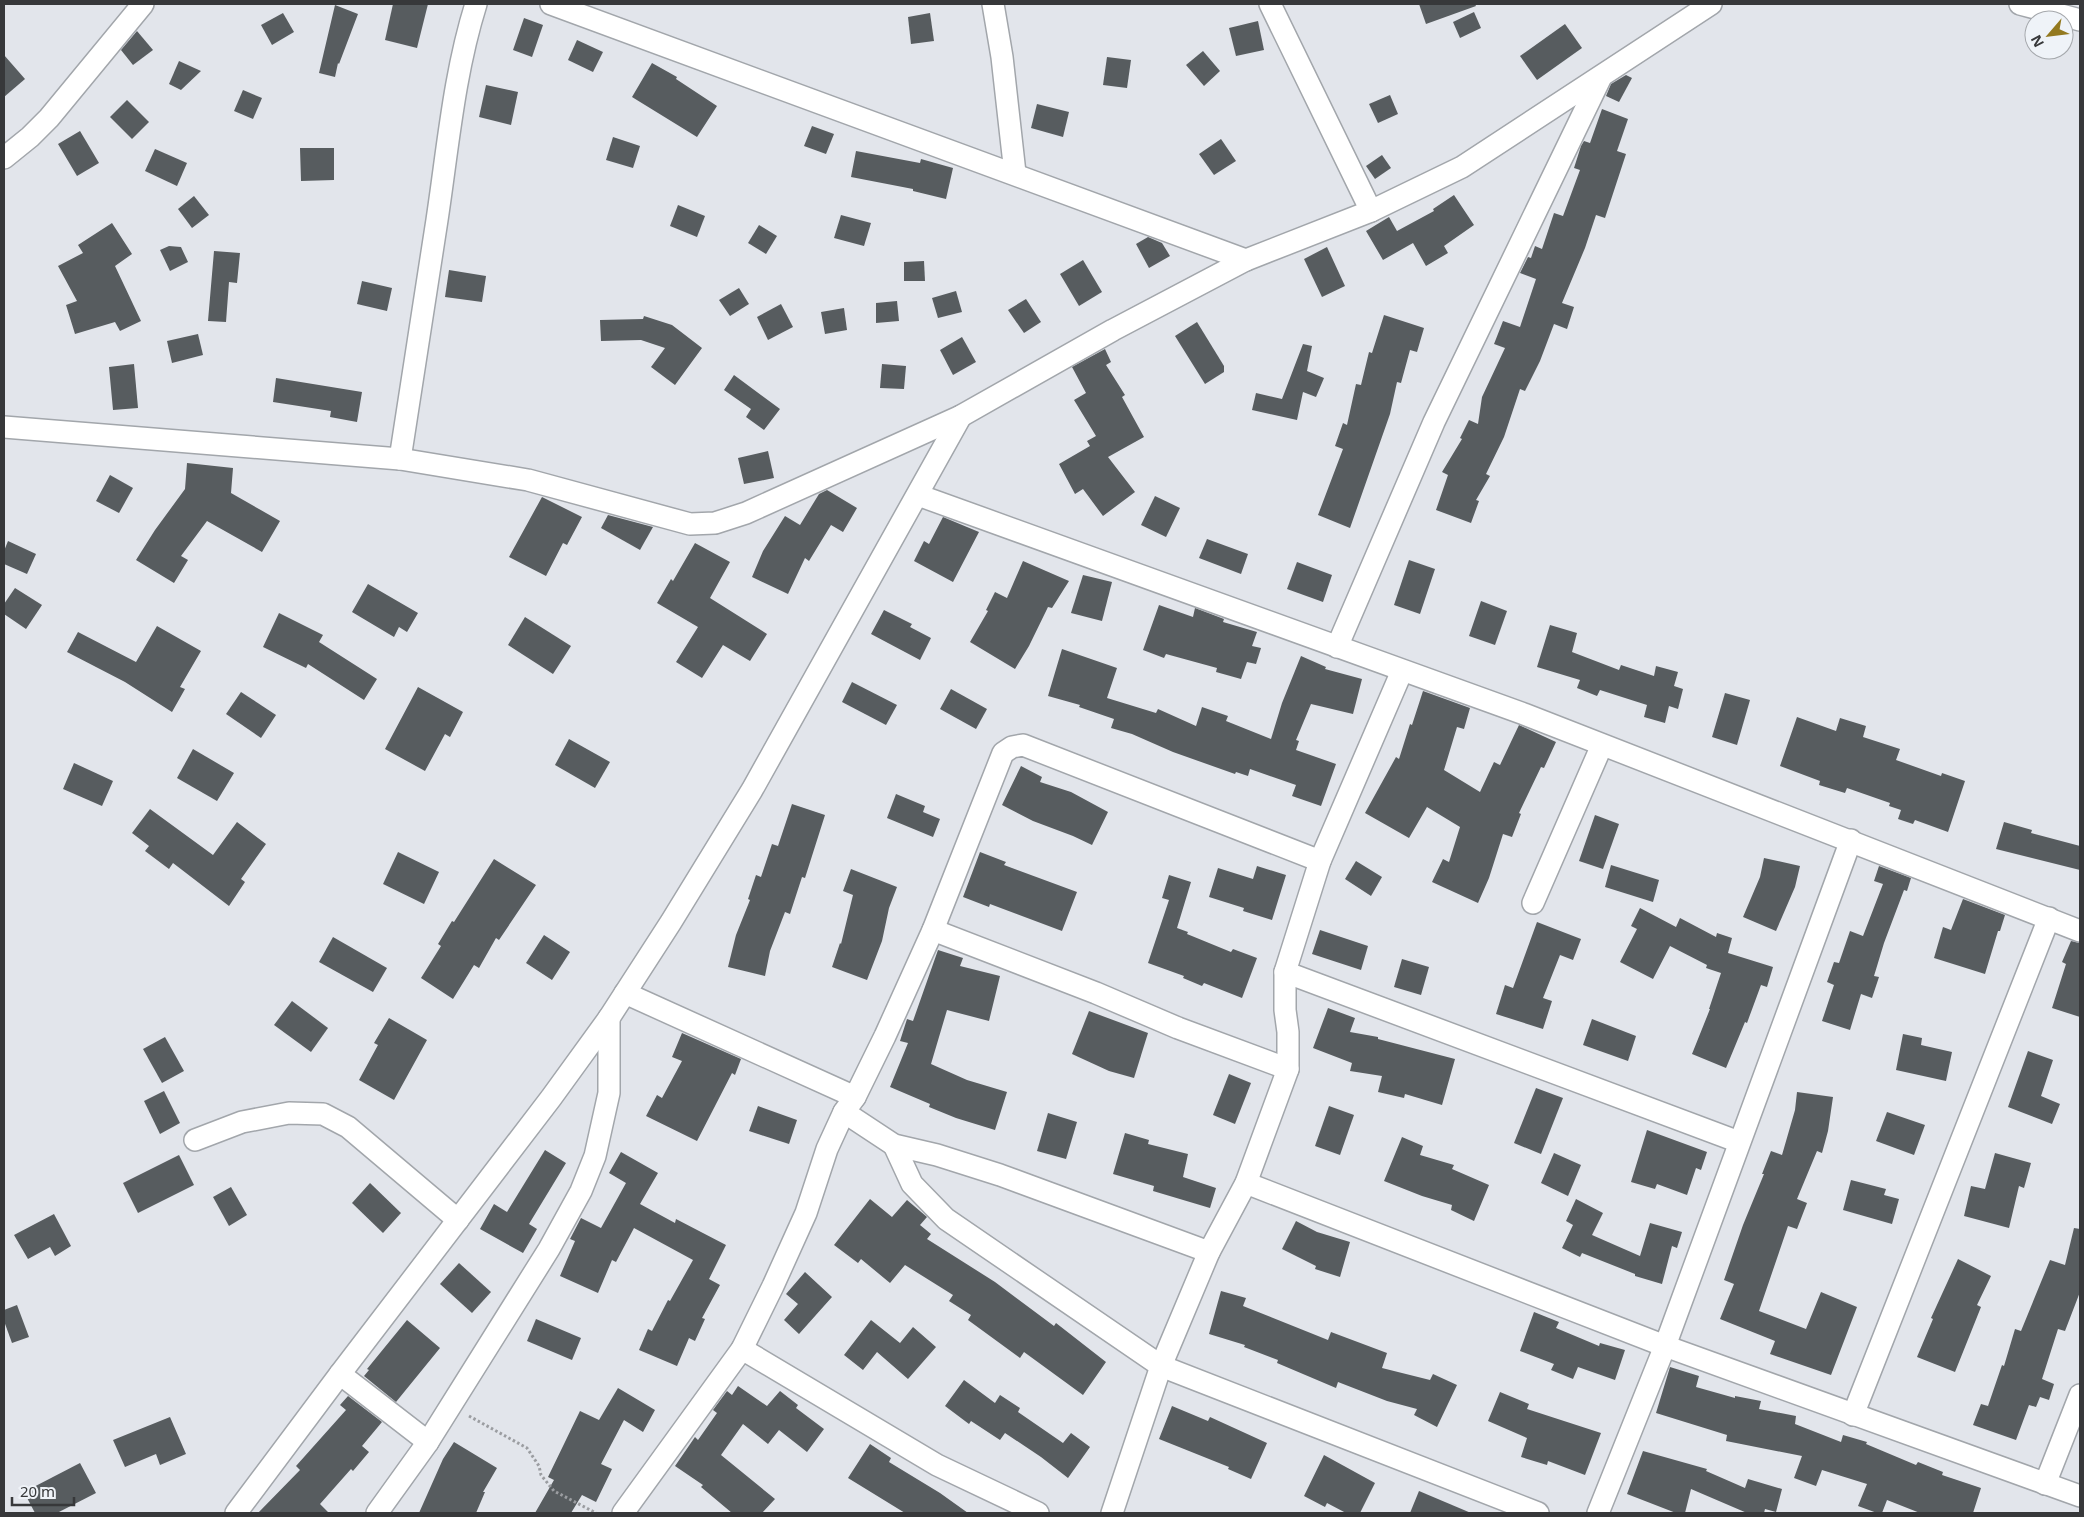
<svg xmlns="http://www.w3.org/2000/svg" width="2084" height="1517" font-family="'Noto Sans',sans-serif">
<rect width="100%" height="100%" fill="#e2e5eb"/>
<g fill="#575c5f">
<polygon points="393,4 428,4 417,48 385,40"/>
<polygon points="1419,4 1475,4 1476,6 1426,24"/>
<polygon points="335,5 358,14 339,64 338,63 335,77 319,73"/>
<polygon points="1474,12 1481,28 1460,38 1453,22"/>
<polygon points="283,13 294,32 272,45 261,25"/>
<polygon points="930,13 934,41 911,44 908,17"/>
<polygon points="524,18 543,25 532,57 513,50"/>
<polygon points="1258,21 1264,50 1236,56 1229,28"/>
<polygon points="1565,24 1582,48 1537,80 1520,56"/>
<polygon points="137,31 153,50 133,65 121,50"/>
<polygon points="577,40 603,52 593,72 568,60"/>
<polygon points="1203,51 1220,71 1204,86 1186,65"/>
<polygon points="4,55 25,79 4,97"/>
<polygon points="1107,57 1131,60 1127,88 1103,85"/>
<polygon points="179,61 201,71 181,90 169,84"/>
<polygon points="652,63 677,77 676,79 717,106 697,137 632,97"/>
<polygon points="1626,75 1632,78 1619,102 1606,96 1611,84"/>
<polygon points="486,85 518,92 511,125 479,117"/>
<polygon points="243,90 262,98 253,119 234,111"/>
<polygon points="1390,95 1398,114 1378,123 1369,104"/>
<polygon points="127,100 149,122 132,139 110,117"/>
<polygon points="1037,104 1069,112 1063,137 1031,128"/>
<polygon points="1602,109 1628,119 1617,151 1626,154 1605,218 1596,215 1585,248 1562,303 1574,307 1567,329 1554,324 1540,361 1525,391 1520,389 1504,437 1486,474 1490,476 1476,500 1479,501 1471,523 1436,510 1448,475 1442,472 1462,439 1460,438 1469,420 1478,424 1482,397 1505,348 1494,344 1503,321 1520,327 1536,279 1520,273 1528,257 1531,258 1535,246 1542,249 1554,213 1563,216 1580,170 1574,168 1581,146 1584,141 1590,143"/>
<polygon points="812,126 834,134 826,154 804,146"/>
<polygon points="80,131 99,163 77,176 58,144"/>
<polygon points="613,137 640,146 633,168 606,160"/>
<polygon points="1221,139 1236,161 1214,175 1199,154"/>
<polygon points="300,148 334,148 334,180 301,181"/>
<polygon points="155,149 187,163 177,186 145,171"/>
<polygon points="856,151 920,163 921,159 953,168 946,199 913,191 913,189 851,177"/>
<polygon points="1382,155 1391,168 1375,179 1366,166"/>
<polygon points="1454,195 1474,225 1444,246 1448,253 1426,266 1413,243 1383,260 1366,231 1389,217 1397,231 1434,211 1433,209"/>
<polygon points="194,196 209,215 192,228 178,209"/>
<polygon points="678,205 705,216 697,237 670,226"/>
<polygon points="841,215 871,223 864,246 834,238"/>
<polygon points="112,223 132,254 115,266 141,321 120,331 115,322 75,334 66,305 77,301 58,266 83,253 78,245"/>
<polygon points="759,225 777,236 766,254 748,243"/>
<polygon points="1148,237 1162,243 1170,256 1149,268 1136,244"/>
<polygon points="169,246 181,247 188,262 170,271 160,250"/>
<polygon points="1327,247 1345,286 1322,297 1304,259"/>
<polygon points="214,251 240,253 237,283 229,282 226,322 208,321"/>
<polygon points="1083,260 1102,292 1079,306 1060,274"/>
<polygon points="924,261 925,281 904,281 904,262"/>
<polygon points="449,270 486,276 482,302 445,297"/>
<polygon points="362,281 392,288 387,311 357,304"/>
<polygon points="739,288 749,304 730,316 719,300"/>
<polygon points="956,291 962,312 938,318 932,298"/>
<polygon points="1026,299 1041,322 1024,333 1008,310"/>
<polygon points="897,301 899,321 876,323 876,303"/>
<polygon points="781,304 793,327 768,340 757,317"/>
<polygon points="844,308 847,330 825,334 821,312"/>
<polygon points="1384,315 1424,328 1417,352 1410,350 1401,383 1397,382 1390,414 1350,528 1318,515 1343,449 1335,446 1343,423 1347,425 1356,384 1361,385 1369,352 1372,353"/>
<polygon points="644,316 672,325 702,348 675,385 651,367 665,348 641,340 601,341 600,320 643,319"/>
<polygon points="1197,322 1224,366 1224,372 1205,384 1175,336"/>
<polygon points="198,334 203,355 172,363 167,341"/>
<polygon points="962,337 976,362 953,375 940,350"/>
<polygon points="1303,344 1312,346 1307,371 1324,378 1316,397 1303,392 1297,420 1252,410 1256,393 1282,399"/>
<polygon points="1105,349 1111,362 1106,365 1125,395 1122,397 1144,437 1108,457 1135,492 1103,516 1083,489 1075,494 1059,464 1090,446 1087,441 1096,436 1074,400 1086,393 1072,367"/>
<polygon points="134,364 138,408 113,410 109,367"/>
<polygon points="882,364 906,366 904,389 880,388"/>
<polygon points="734,375 780,409 764,430 746,417 751,409 724,390"/>
<polygon points="276,378 362,392 357,422 330,417 331,411 273,402"/>
<polygon points="768,451 774,478 744,484 738,458"/>
<polygon points="187,463 233,468 231,493 280,521 262,552 207,521 181,556 188,560 174,583 136,560 155,530 185,489"/>
<polygon points="110,475 133,488 119,513 96,501"/>
<polygon points="827,490 857,508 843,532 831,525 809,561 805,558 788,594 752,577 763,551 785,516 800,525 819,494"/>
<polygon points="1155,496 1180,508 1166,537 1141,525"/>
<polygon points="542,497 582,517 567,545 563,543 546,576 509,557"/>
<polygon points="608,515 653,527 640,550 601,528"/>
<polygon points="943,517 979,532 953,582 914,561 924,541 929,544"/>
<polygon points="1207,539 1248,554 1241,574 1199,558"/>
<polygon points="8,541 36,554 27,574 4,564 4,551"/>
<polygon points="695,543 730,562 710,598 767,634 750,661 723,645 702,678 676,662 698,627 657,603 671,579 673,581"/>
<polygon points="1409,560 1435,569 1420,614 1394,605"/>
<polygon points="1023,561 1069,581 1052,608 1048,607 1029,646 1015,669 970,642 988,611 986,610 995,592 1007,598"/>
<polygon points="1297,562 1332,575 1323,602 1287,589"/>
<polygon points="1083,575 1112,582 1102,621 1071,613"/>
<polygon points="368,584 418,613 407,632 399,627 394,637 352,612"/>
<polygon points="15,588 42,605 26,629 4,614 4,604"/>
<polygon points="1481,601 1507,611 1495,645 1469,636"/>
<polygon points="1159,605 1193,617 1195,608 1224,619 1223,622 1257,632 1252,646 1261,648 1256,664 1247,662 1241,679 1216,672 1217,668 1166,654 1164,658 1143,650"/>
<polygon points="884,610 912,624 910,627 931,638 920,660 871,634"/>
<polygon points="279,613 323,635 319,642 377,679 364,700 308,664 306,668 263,647"/>
<polygon points="525,617 571,646 553,674 508,645"/>
<polygon points="1550,625 1577,633 1572,652 1619,670 1621,665 1654,676 1656,666 1678,672 1674,686 1683,689 1678,709 1669,706 1665,723 1644,717 1647,705 1600,690 1597,696 1577,688 1580,680 1537,667"/>
<polygon points="157,626 201,651 180,687 185,689 172,712 125,682 67,652 78,632 136,662"/>
<polygon points="1062,649 1117,668 1107,698 1156,713 1158,709 1196,726 1202,707 1228,716 1226,721 1271,739 1282,703 1301,656 1326,667 1325,669 1362,679 1353,714 1311,704 1296,740 1299,741 1296,750 1336,764 1321,806 1292,796 1296,785 1250,769 1248,776 1236,772 1235,774 1173,752 1132,734 1111,728 1114,719 1079,707 1080,705 1048,696"/>
<polygon points="852,682 897,705 886,725 842,702"/>
<polygon points="418,687 463,712 450,737 445,734 425,771 385,749"/>
<polygon points="951,689 987,709 976,729 940,709"/>
<polygon points="1423,691 1470,708 1464,729 1457,727 1444,770 1480,792 1494,762 1500,765 1519,725 1556,742 1544,768 1541,767 1519,813 1521,814 1512,837 1503,834 1489,878 1478,903 1432,882 1443,859 1449,862 1460,827 1427,807 1409,838 1365,813 1396,757 1399,759 1410,724 1412,725"/>
<polygon points="241,692 276,715 261,738 226,714"/>
<polygon points="1725,693 1750,700 1737,745 1712,737"/>
<polygon points="1797,717 1836,731 1840,718 1866,726 1863,737 1900,749 1896,760 1941,776 1942,773 1965,781 1948,832 1915,820 1913,824 1898,819 1901,810 1889,806 1890,803 1847,788 1845,793 1819,785 1820,781 1780,766"/>
<polygon points="569,739 610,762 595,788 555,765"/>
<polygon points="193,749 234,773 217,801 177,778"/>
<polygon points="74,763 113,781 102,806 63,789"/>
<polygon points="1021,766 1042,777 1040,782 1071,792 1108,812 1092,845 1073,836 1033,821 1002,805"/>
<polygon points="896,794 925,806 923,812 940,819 933,837 887,818"/>
<polygon points="792,804 825,815 805,878 802,877 790,914 785,912 770,951 765,976 728,967 736,935 750,900 748,899 756,875 761,877 772,844 778,846"/>
<polygon points="150,809 213,855 237,822 266,844 241,879 245,882 229,906 173,863 169,869 145,851 149,846 132,833"/>
<polygon points="1595,815 1619,824 1603,869 1579,861"/>
<polygon points="2004,822 2032,830 2031,833 2080,846 2080,870 1996,849"/>
<polygon points="398,852 439,872 424,904 383,884"/>
<polygon points="980,852 1006,862 1004,865 1077,892 1062,931 990,904 989,907 963,897"/>
<polygon points="1764,858 1800,866 1795,887 1776,931 1743,917 1760,877"/>
<polygon points="494,859 536,885 499,940 496,938 479,968 474,965 453,999 421,978 441,946 438,944 452,921 454,922"/>
<polygon points="1356,861 1382,877 1371,896 1345,879"/>
<polygon points="1611,865 1659,880 1653,902 1605,887"/>
<polygon points="1257,866 1286,875 1272,920 1243,911 1244,908 1209,897 1218,868 1253,879"/>
<polygon points="1879,866 1911,878 1907,891 1904,890 1884,943 1874,976 1879,977 1872,998 1861,994 1850,1030 1822,1021 1834,985 1827,982 1834,962 1839,963 1850,931 1863,936 1883,884 1874,881"/>
<polygon points="851,869 897,887 889,908 882,941 867,980 832,967 840,943 841,944 853,895 843,891"/>
<polygon points="1169,875 1191,882 1177,928 1188,932 1187,934 1231,952 1233,949 1257,958 1242,998 1204,983 1202,986 1183,978 1184,976 1148,963 1169,900 1162,898"/>
<polygon points="1963,899 2005,915 2000,931 1998,931 1985,974 1934,958 1943,927 1951,930"/>
<polygon points="1640,908 1676,927 1680,918 1716,937 1717,933 1732,938 1728,953 1773,967 1767,987 1761,985 1747,1023 1745,1022 1726,1068 1692,1054 1710,1009 1709,1009 1721,973 1706,968 1707,965 1670,946 1653,979 1620,962 1637,929 1631,926"/>
<polygon points="1537,922 1581,939 1573,960 1560,955 1543,998 1552,1001 1543,1029 1496,1014 1505,985 1513,988"/>
<polygon points="1320,930 1368,946 1361,970 1312,954"/>
<polygon points="544,935 570,952 552,980 526,963"/>
<polygon points="333,937 387,968 373,992 319,962"/>
<polygon points="2071,941 2080,943 2080,1017 2052,1008 2066,964 2062,962"/>
<polygon points="938,950 963,958 960,966 1000,976 989,1021 947,1010 931,1064 967,1080 1007,1092 995,1130 956,1118 929,1107 930,1104 890,1087 908,1043 900,1041 907,1019 913,1021"/>
<polygon points="1402,959 1429,967 1421,995 1394,987"/>
<polygon points="292,1001 328,1028 311,1052 274,1025"/>
<polygon points="1328,1008 1355,1018 1350,1032 1378,1037 1378,1039 1455,1059 1442,1105 1405,1094 1404,1098 1378,1092 1382,1076 1350,1071 1352,1063 1313,1048"/>
<polygon points="1089,1011 1148,1033 1134,1078 1109,1071 1072,1054"/>
<polygon points="389,1018 427,1040 394,1100 359,1080 378,1045 374,1043"/>
<polygon points="1592,1019 1636,1036 1628,1061 1583,1045"/>
<polygon points="682,1033 741,1059 735,1075 732,1073 697,1141 646,1116 657,1095 662,1098 682,1061 672,1057"/>
<polygon points="1903,1034 1922,1038 1921,1045 1952,1052 1946,1081 1896,1070"/>
<polygon points="165,1037 184,1071 162,1083 143,1049"/>
<polygon points="2028,1051 2053,1060 2041,1096 2060,1104 2052,1124 2008,1107"/>
<polygon points="1229,1074 1251,1083 1235,1124 1213,1115"/>
<polygon points="1536,1088 1563,1098 1541,1154 1514,1143"/>
<polygon points="164,1091 180,1123 160,1134 144,1101"/>
<polygon points="1797,1092 1833,1097 1828,1131 1822,1153 1817,1151 1797,1199 1807,1203 1797,1229 1788,1226 1759,1311 1806,1329 1821,1292 1857,1307 1831,1375 1770,1354 1775,1341 1720,1319 1734,1284 1724,1280 1743,1225 1764,1174 1762,1174 1771,1151 1782,1155 1795,1110"/>
<polygon points="758,1106 797,1120 789,1144 749,1131"/>
<polygon points="1329,1106 1354,1115 1340,1155 1315,1146"/>
<polygon points="1887,1112 1925,1125 1914,1155 1876,1141"/>
<polygon points="1048,1113 1077,1122 1066,1159 1037,1151"/>
<polygon points="1647,1130 1707,1152 1701,1170 1696,1168 1687,1195 1657,1184 1655,1189 1631,1182"/>
<polygon points="1125,1133 1149,1140 1148,1144 1188,1154 1183,1177 1216,1188 1210,1208 1153,1191 1154,1186 1113,1174"/>
<polygon points="1402,1137 1423,1146 1420,1155 1454,1165 1452,1169 1489,1185 1474,1221 1451,1210 1452,1205 1422,1196 1384,1181"/>
<polygon points="545,1150 566,1163 529,1224 537,1229 523,1253 480,1229 494,1204 507,1212"/>
<polygon points="621,1152 658,1173 640,1204 675,1223 676,1219 726,1245 709,1279 720,1285 702,1318 705,1319 695,1341 689,1338 677,1366 639,1350 648,1329 652,1331 668,1300 670,1301 693,1260 634,1228 616,1262 612,1260 598,1293 560,1276 575,1241 570,1239 581,1218 601,1228 626,1183 609,1173"/>
<polygon points="1554,1153 1581,1165 1568,1196 1541,1183"/>
<polygon points="1995,1153 2031,1163 2024,1188 2019,1186 2009,1228 1964,1216 1971,1186 1985,1189"/>
<polygon points="179,1155 194,1185 138,1213 123,1183"/>
<polygon points="1851,1180 1886,1189 1884,1195 1899,1199 1892,1224 1843,1210"/>
<polygon points="370,1183 401,1213 383,1233 352,1203"/>
<polygon points="231,1187 247,1215 229,1226 213,1197"/>
<polygon points="870,1199 892,1217 907,1200 927,1217 920,1225 931,1234 927,1239 995,1282 1054,1326 1056,1323 1106,1362 1083,1395 1024,1352 1020,1358 968,1320 971,1315 949,1301 953,1295 905,1265 890,1283 861,1259 858,1263 834,1245"/>
<polygon points="1576,1199 1603,1213 1592,1235 1640,1256 1650,1223 1682,1232 1677,1248 1672,1246 1662,1284 1635,1276 1635,1274 1582,1253 1580,1257 1562,1248 1573,1225 1566,1221"/>
<polygon points="54,1214 71,1246 55,1256 50,1247 28,1259 14,1235"/>
<polygon points="1296,1221 1317,1232 1350,1242 1340,1277 1315,1269 1316,1266 1282,1249"/>
<polygon points="2074,1228 2080,1229 2080,1292 2065,1331 2058,1329 2042,1379 2054,1384 2049,1400 2040,1397 2036,1407 2029,1405 2016,1440 1973,1425 1981,1404 1988,1406 2002,1365 2004,1366 2015,1329 2021,1331 2050,1260 2065,1265"/>
<polygon points="1958,1259 1991,1276 1977,1305 1981,1307 1955,1372 1917,1357 1933,1319 1931,1318"/>
<polygon points="459,1263 491,1292 472,1313 440,1284"/>
<polygon points="805,1272 832,1297 799,1334 784,1320 798,1304 786,1294"/>
<polygon points="1221,1291 1246,1298 1243,1306 1328,1340 1331,1332 1387,1353 1382,1368 1430,1380 1433,1374 1457,1385 1437,1427 1414,1415 1417,1409 1387,1401 1338,1382 1336,1388 1277,1363 1278,1360 1244,1347 1245,1345 1209,1334"/>
<polygon points="17,1305 29,1337 12,1343 4,1321 4,1310"/>
<polygon points="1534,1312 1559,1322 1556,1328 1599,1346 1600,1343 1625,1350 1615,1380 1578,1367 1573,1379 1551,1370 1554,1364 1520,1351"/>
<polygon points="536,1319 581,1338 572,1360 527,1341"/>
<polygon points="407,1320 440,1348 396,1402 364,1376 369,1370 367,1369"/>
<polygon points="871,1320 900,1343 913,1327 936,1347 908,1379 877,1352 863,1370 844,1355"/>
<polygon points="1670,1367 1699,1376 1696,1387 1735,1398 1735,1396 1761,1401 1759,1409 1796,1416 1795,1424 1841,1442 1843,1435 1867,1442 1866,1444 1916,1465 1918,1462 1943,1472 1942,1475 1981,1488 1973,1513 1920,1513 1887,1500 1882,1513 1877,1513 1858,1506 1867,1484 1822,1470 1816,1486 1794,1478 1802,1456 1726,1441 1727,1435 1656,1413"/>
<polygon points="964,1380 995,1403 1000,1395 1020,1408 1018,1412 1063,1443 1071,1433 1090,1447 1068,1478 1041,1457 1005,1433 1000,1440 971,1421 969,1424 945,1406"/>
<polygon points="738,1386 767,1406 780,1391 798,1405 796,1408 824,1429 807,1452 779,1430 768,1444 743,1424 721,1455 775,1499 762,1513 732,1513 701,1487 703,1485 675,1466 695,1437 698,1440 717,1413 713,1410 727,1391 732,1395"/>
<polygon points="618,1388 655,1410 643,1432 624,1420 601,1464 612,1469 596,1502 582,1495 571,1513 535,1513 554,1480 548,1477 580,1411 599,1420"/>
<polygon points="1500,1392 1529,1404 1527,1409 1601,1433 1585,1475 1548,1461 1547,1465 1521,1457 1527,1438 1488,1421"/>
<polygon points="348,1396 382,1422 362,1446 369,1452 353,1471 351,1469 320,1504 329,1513 258,1513 300,1470 296,1466 346,1410 340,1405"/>
<polygon points="1172,1406 1208,1421 1210,1417 1267,1443 1251,1479 1228,1469 1229,1467 1159,1439"/>
<polygon points="170,1417 186,1454 160,1465 156,1454 125,1467 113,1440"/>
<polygon points="454,1442 497,1468 483,1492 485,1492 476,1513 419,1513 443,1459"/>
<polygon points="870,1444 891,1458 889,1462 940,1493 968,1513 905,1513 848,1478"/>
<polygon points="1643,1451 1707,1469 1706,1471 1745,1488 1748,1479 1782,1489 1776,1512 1765,1509 1764,1513 1747,1513 1691,1489 1685,1513 1676,1513 1627,1494"/>
<polygon points="1324,1455 1375,1483 1360,1513 1346,1513 1327,1503 1325,1507 1304,1496"/>
<polygon points="80,1463 96,1493 57,1513 35,1513 24,1492"/>
<polygon points="1419,1491 1471,1513 1410,1513"/>
</g>
<g fill="none" stroke-linecap="round" stroke-linejoin="round">
<defs>
<g id="minor">
<polyline points="551,4 1246,260"/>
<polyline points="993,4 1002,57 1015,173"/>
<polyline points="1270,4 1371,211"/>
<polyline points="2020,4 2080,20"/>
<polyline points="4,158 30,137 49,118 143,4"/>
<polyline points="4,427 400,459 528,480 690,524 715,523 746,513 961,416 1113,330 1246,260 1371,211 1462,167 1711,4"/>
<path d="M 400,459 C 412,379 425,300 437,220 C 448,147 454,74 476,4"/>
<polyline points="918,495 1524,714 2080,931"/>
<polyline points="1337,647 1434,422 1601,77"/>
<polyline points="1533,903 1602,745"/>
<polyline points="933,930 1096,993 1178,1028 1288,1069"/>
<polyline points="1285,972 1739,1142"/>
<polyline points="625,993 855,1097"/>
<polyline points="844,1112 894,1145 937,1155 1000,1175 1209,1252"/>
<polyline points="195,1140 242,1122 289,1113 323,1114 348,1127 458,1220"/>
<polyline points="894,1145 912,1184 946,1219 1161,1366 1538,1513"/>
<polyline points="1246,1183 1665,1346 2080,1496"/>
<polyline points="742,1349 937,1465 1038,1513"/>
<polyline points="340,1374 428,1442"/>
<polyline points="1853,1415 2049,918"/>
<polyline points="2045,1484 2080,1395"/>
<polyline points="236,1513 340,1374 551,1098 609,1018 671,922 752,790 961,416"/>
<polyline points="377,1513 428,1442 549,1249 581,1191 595,1156 609,1093 609,1018"/>
<polyline points="623,1513 742,1349 773,1286 806,1213 827,1149 844,1112 855,1097 885,1036 933,930 1003,753 1012,747 1023,745 1320,861"/>
<polyline points="1112,1513 1161,1366 1209,1252 1246,1183 1288,1069 1288,1032 1285,1010 1285,972 1320,861 1402,671"/>
<polyline points="1598,1513 1665,1346 1851,840"/>
</g>
</defs>
<use href="#minor" stroke="#a2a6ab" stroke-width="24"/>
<polyline stroke="#9b9da1" stroke-width="3" stroke-dasharray="2.5 2.5" stroke-linecap="butt" points="469,1416 527,1448 539,1466 541,1475 554,1491 596,1513"/>
<use href="#minor" stroke="#fff" stroke-width="21"/>
</g>
<rect width="2084" height="1517" fill="none" stroke="#37383a" stroke-width="10"/>
<g transform="translate(2049 35) rotate(242)"><circle r="24" fill="#eff3f8" stroke="#a5a8ac"/>
<path d="M0-4L9 19L0 12L-9 19Z" fill="#93791f"/>
<text y="-8" font-size="14" font-weight="bold" text-anchor="middle" fill="#37383a">N</text>
</g>
<path d="M12 1497v8h62v-8" fill="none" stroke="#37383a" stroke-width="2.5"/>
<text x="20" y="1497" font-size="15" fill="#37383a" stroke="#eff3f8" stroke-width="4" paint-order="stroke">20 m</text>
</svg>
